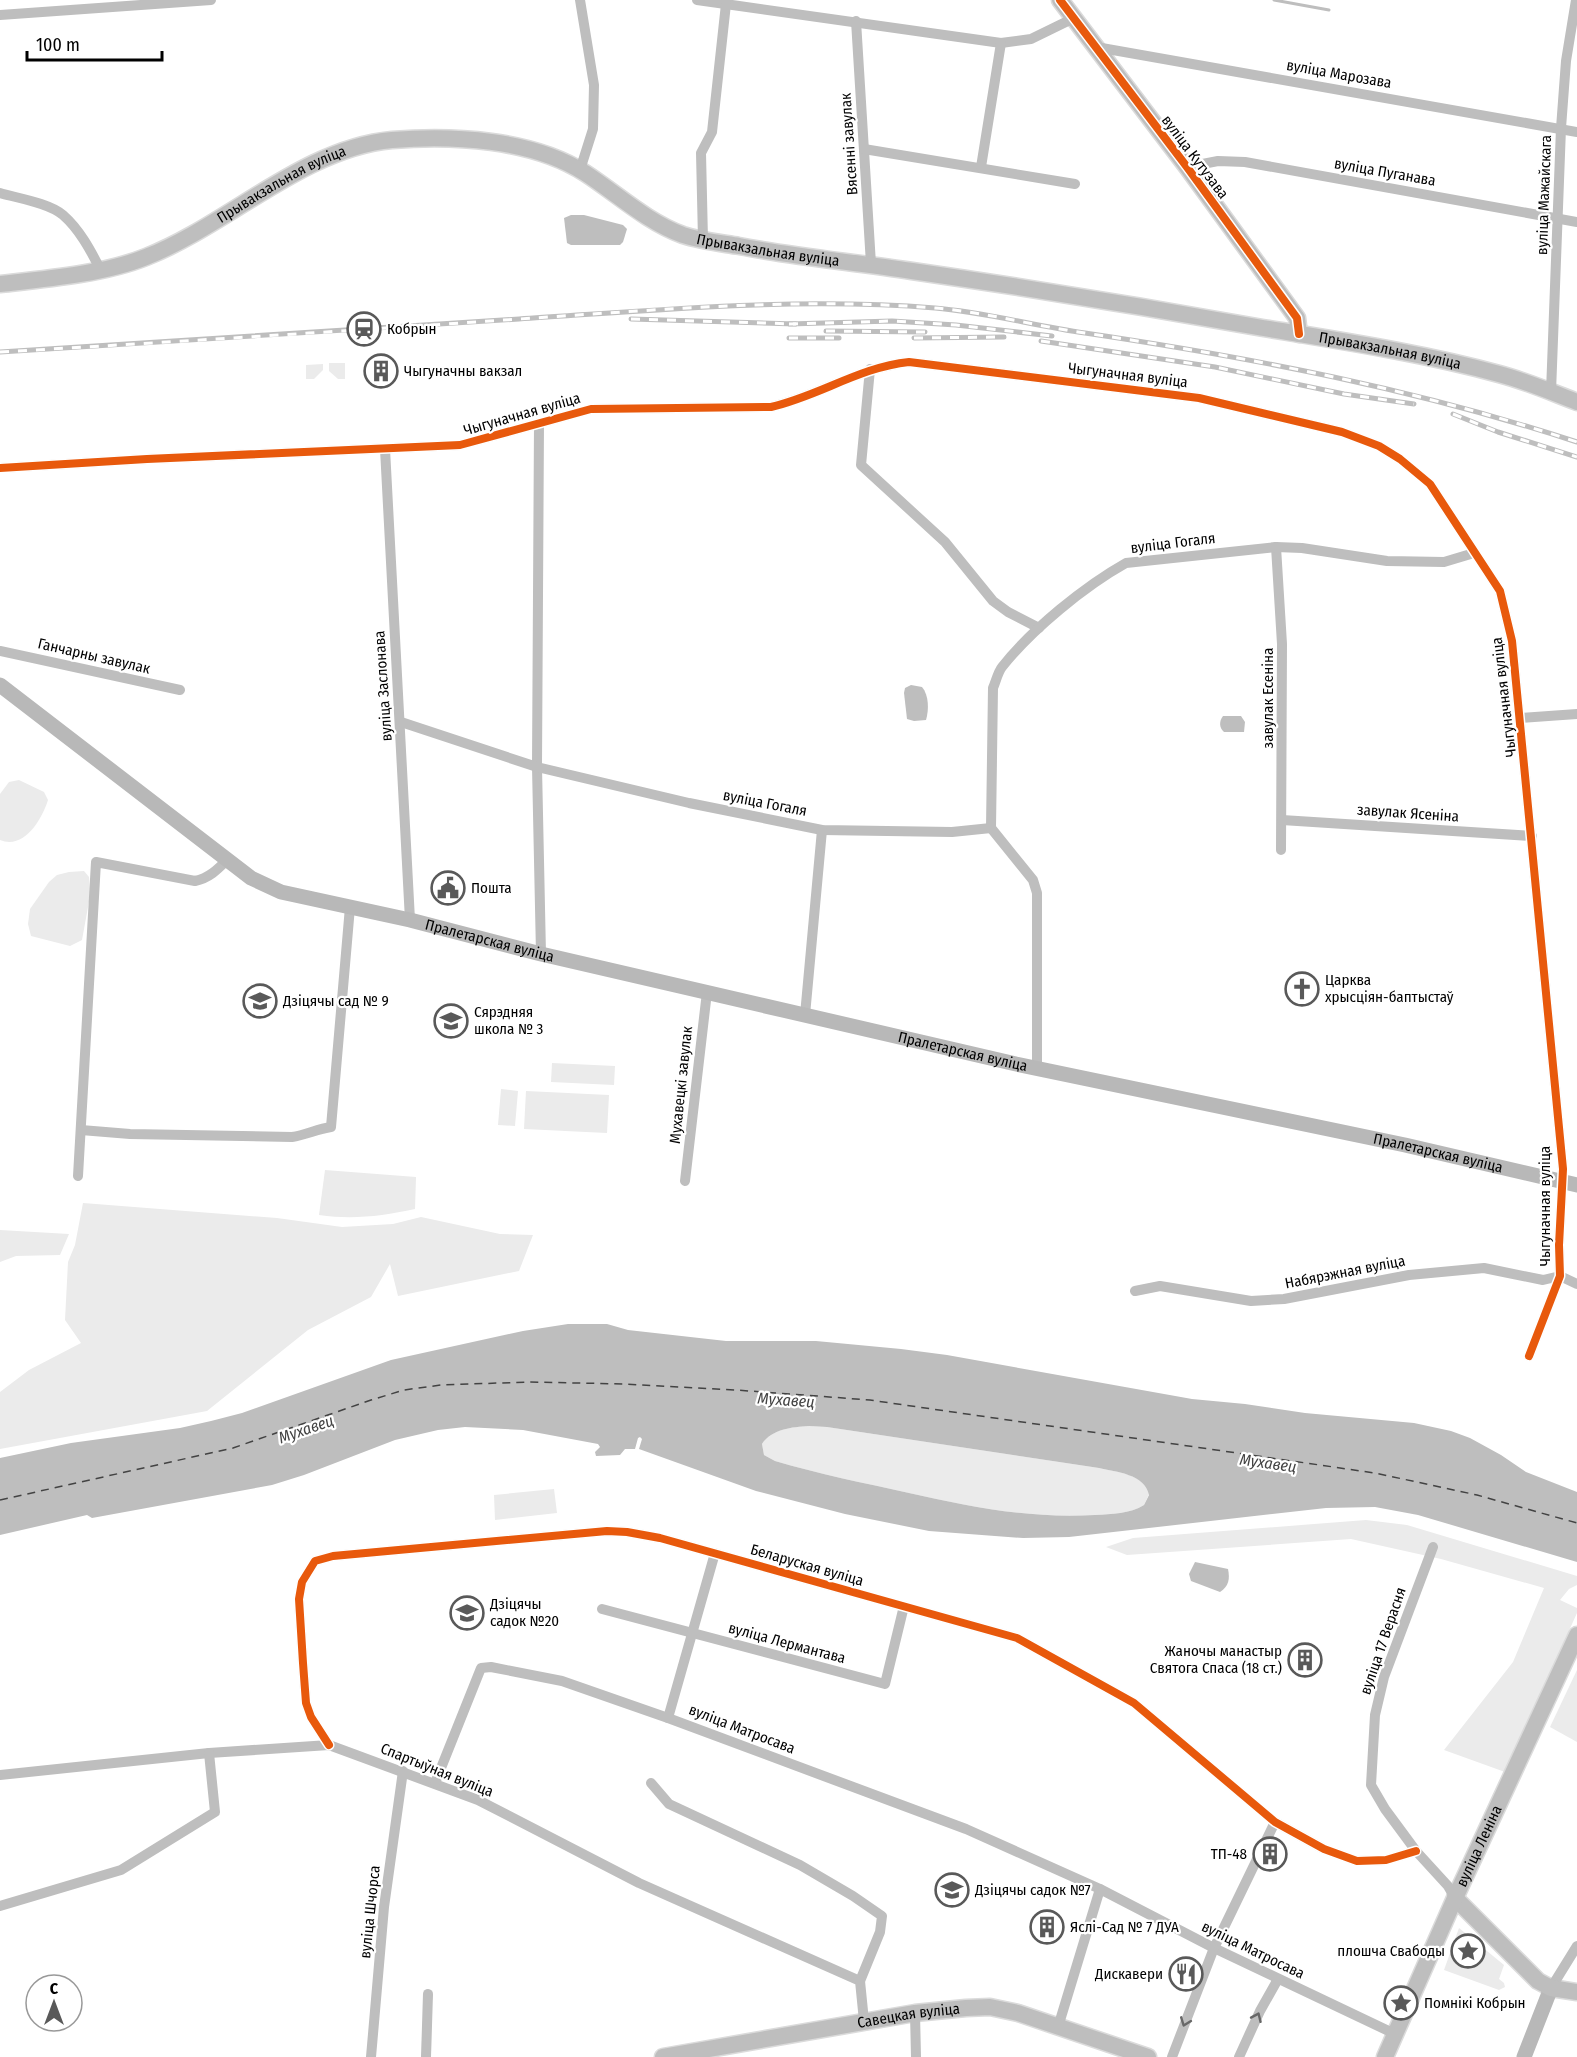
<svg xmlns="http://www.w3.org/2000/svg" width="1577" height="2057" font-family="'Fira Sans Condensed',sans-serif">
<rect width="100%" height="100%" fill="#fff"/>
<g fill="#ebebeb">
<polygon points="329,363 345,363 345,379 338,379 329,371"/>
<polygon points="323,364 323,370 314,379 306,379 306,365"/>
<path d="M 19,780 L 44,792 L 48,800 C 42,819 24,850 0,840 L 0,794 L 9,782 Z"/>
<polygon points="84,871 89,877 90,896 82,940 70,946 31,936 28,924 30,909 49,882 57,875 69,872"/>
<polygon points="552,1063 615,1066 614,1085 551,1082"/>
<polygon points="501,1089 518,1091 515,1126 498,1125"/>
<polygon points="526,1091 609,1095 607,1133 524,1129"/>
<path d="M 325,1170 L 416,1177 L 415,1209 C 382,1216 353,1220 319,1215 Z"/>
<polygon points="83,1203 277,1218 342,1227 393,1224 421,1217 500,1234 533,1235 519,1271 398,1296 390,1264 371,1297 308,1330 207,1411 0,1449 0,1392 29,1370 81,1343 65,1320 68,1262 75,1245"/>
<polygon points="0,1230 69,1234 60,1255 16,1256 0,1262"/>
<path d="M 809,1426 L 827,1427 L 1099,1468 C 1116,1472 1145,1474 1149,1494 L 1144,1505 C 1130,1514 1111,1514 1095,1515 C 1031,1519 971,1507 909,1493 C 864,1483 819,1474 775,1461 L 764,1455 L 762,1444 C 772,1429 792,1427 809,1426 Z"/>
<polygon points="554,1489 557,1513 495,1520 494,1495"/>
<polygon points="1366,1520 1407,1525 1577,1576 1577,1585 1569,1589 1560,1600 1577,1608 1577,1613 1505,1772 1444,1750 1513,1662 1544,1588 1441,1559 1351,1539 1127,1555 1106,1547 1133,1538"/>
<polygon points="1577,1670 1577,1742 1550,1727"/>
<polygon points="1459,1928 1504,1965 1499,1979 1504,1983 1505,1987 1499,1990 1444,1970"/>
</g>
<g fill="#bebebe" fill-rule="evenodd">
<polygon points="571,215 584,215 623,225 627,229 623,242 620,245 571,245 567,243 564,218"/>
<path d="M 911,685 L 922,687 C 929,695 929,710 926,720 L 914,721 L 907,719 L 904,693 L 905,688 Z"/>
<path d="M 1223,716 L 1241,716 L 1245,722 L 1244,732 L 1224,732 C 1219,728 1219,721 1223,716 Z"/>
<path d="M 568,1324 L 607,1324 L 628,1330 L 726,1341 L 816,1341 L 901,1349 L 947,1355 L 1192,1399 L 1245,1404 L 1305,1413 L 1414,1423 L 1451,1431 L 1470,1438 L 1501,1455 L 1526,1472 L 1577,1492 L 1577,1562 L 1418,1515 L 1375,1507 L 1326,1508 L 1069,1537 L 1023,1538 L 929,1531 L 845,1514 L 756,1491 L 639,1449 L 642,1439 L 640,1437 L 638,1438 L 635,1449 L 625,1449 L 620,1455 L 596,1456 L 595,1452 L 600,1447 L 598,1444 L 523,1430 L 465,1427 L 438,1430 L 395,1440 L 304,1475 L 272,1485 L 92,1518 L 87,1515 L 0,1535 L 0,1458 L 71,1443 L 180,1428 L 211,1421 L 242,1413 L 391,1360 L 523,1331 ZM 809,1426 L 827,1427 L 1099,1468 C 1116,1472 1145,1474 1149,1495 L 1144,1505 C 1130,1514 1111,1514 1095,1515 C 1031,1519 971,1507 909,1493 C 864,1483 819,1474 775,1461 L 764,1455 L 762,1444 C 772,1429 792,1427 809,1426 Z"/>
<path d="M 1195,1562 L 1228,1569 C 1230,1579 1229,1586 1220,1592 L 1191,1581 L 1189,1574 Z"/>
</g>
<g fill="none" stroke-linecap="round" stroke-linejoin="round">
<polyline stroke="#bebebe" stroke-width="3" points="1274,0 1329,10"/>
<polyline stroke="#434343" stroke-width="1.5" stroke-dasharray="8 6" stroke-linecap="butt" points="0,1500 233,1448 371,1400 404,1390 441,1385 529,1382 624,1384 736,1390 870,1400 1375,1473 1477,1495 1577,1523"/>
<defs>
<g id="primary">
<polyline points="1060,0 1187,167 1297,318 1299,334"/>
<path id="s2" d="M 0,284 C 46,279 104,274 146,257 C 228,225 303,148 392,140 C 452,135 532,139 585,173 C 616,193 647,222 683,235 C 701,241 721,243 739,246 C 796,257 854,262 912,271 C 1029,288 1146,307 1263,328 C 1342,341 1422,353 1499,374 C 1526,381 1551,392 1577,402"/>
<polyline points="1455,1898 1538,1981 1551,1988 1577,1992"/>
<path id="s3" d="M 663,2057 L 915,2013 L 966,2008 L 990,2007 L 1018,2013 L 1148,2057"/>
<path id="s4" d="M 1385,2057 L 1455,1898 L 1577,1635"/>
</g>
</defs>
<use href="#primary" stroke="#dbdbdb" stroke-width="19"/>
<g stroke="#bebebe" stroke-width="10">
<polyline points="697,0 1001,43 1031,39 1074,18"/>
<polyline points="0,15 211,0"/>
<polyline points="856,21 871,264"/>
<polyline points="1096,47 1577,132"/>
<polyline points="864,149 1075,184"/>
<polyline points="981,167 1001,43"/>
<polyline points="1187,167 1218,161 1245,162 1577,222"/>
<polyline points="580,170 593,129 594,85 580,0"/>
<path d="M 0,193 C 17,198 49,203 63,215 C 79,229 90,249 100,269"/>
<polyline points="703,240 701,153 712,132 726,4"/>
<polyline points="870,369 861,465 945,542 993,601 1008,612 1039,628"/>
<polyline points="1551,392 1561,128 1566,61 1576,0"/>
<polyline points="539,423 537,767 541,954"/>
<polyline points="385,449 410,920"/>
<path d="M 0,468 L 147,459 L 460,445 L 591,409 L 771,407 C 819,396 860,367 909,362 L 1199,398 L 1342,432 L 1379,446 L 1400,459 L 1430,484 L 1500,591 L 1512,641 L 1563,1169 L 1559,1245 L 1560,1276 L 1529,1356"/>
<polyline points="1276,547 1282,644 1281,850"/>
<polyline points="0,651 180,690"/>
<polyline points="1520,718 1577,714"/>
<polyline points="401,722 537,767 689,803 822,830 952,832 991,828"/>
<polyline points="1282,820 1532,836"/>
<polyline points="805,1015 822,830"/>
<path d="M 1037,1068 L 1037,893 L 1033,880 L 991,828 L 993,688 C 996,681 998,672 1002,667 C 1032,629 1085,586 1126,563 L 1276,547 L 1302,548 L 1387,561 L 1444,562 L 1474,553"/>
<path d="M 81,1130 L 130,1134 L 292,1137 C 306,1135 317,1129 331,1127 L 350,907"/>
<path d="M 78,1176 L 96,862 L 195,881 C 209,878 217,870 227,860"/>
<polyline points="685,1181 707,992"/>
<polyline points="1560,1276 1577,1284"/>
<polyline points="1135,1291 1160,1286 1251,1301 1284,1299 1409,1275 1484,1268 1543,1280 1560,1276"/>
<polyline points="1433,1547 1384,1677 1375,1715 1371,1785 1385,1809 1416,1851 1448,1886 1455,1898"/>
<polyline points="602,1609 885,1684 904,1606"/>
<polyline points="668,1718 715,1553"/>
<polyline points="329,1745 311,1717 306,1703 303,1663 299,1599 302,1582 315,1561 333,1556 607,1531 627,1532 660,1538 1017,1638 1134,1703 1275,1822 1324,1849 1357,1861 1386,1860 1416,1851"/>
<polyline points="0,1775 209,1753 329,1745 478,1800 639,1883 860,1981 864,2021"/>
<polyline points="435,1783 481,1668 491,1667 562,1681 668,1718 966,1829 1100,1889 1214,1948 1395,2034"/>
<polyline points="651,1783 669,1804 800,1865 853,1896 882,1916 880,1932 860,1981"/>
<polyline points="0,1906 121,1870 215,1812 209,1753"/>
<polyline points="1551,1988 1577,1946"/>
<polyline points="915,2013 916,2057"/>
<polyline points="1058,2027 1100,1889"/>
<polyline points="371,2057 384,1907 403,1771"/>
<polyline points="426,2057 428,1994"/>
<polyline points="1172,2057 1214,1948 1275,1822"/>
<polyline points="1239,2057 1260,2011 1278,1979"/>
</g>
<g stroke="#b8b8b8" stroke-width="15">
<path id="s1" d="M 0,685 L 251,878 L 281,892 L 410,920 L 541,954 L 1016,1064 L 1405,1145 L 1577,1185"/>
<polyline points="1524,2057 1551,1988"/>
</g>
<use href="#primary" stroke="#bebebe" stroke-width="16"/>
<defs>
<g id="rail">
<polyline points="631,319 796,324"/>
<polyline points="789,324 892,321 956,325 1052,336"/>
<polyline points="826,331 925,332"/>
<polyline points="789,338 839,338"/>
<polyline points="914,338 1004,337"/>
<polyline points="1041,341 1215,367 1344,394 1414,404"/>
<path d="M 0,352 C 173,342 346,331 519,319 C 657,310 797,297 935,308 C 985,312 1035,326 1085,333 C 1254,358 1415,389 1577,442"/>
<polyline points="1453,414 1498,432 1577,457"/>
</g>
</defs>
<use href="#rail" stroke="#bebebe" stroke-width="5"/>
<use href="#rail" stroke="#fff" stroke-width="3" stroke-dasharray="9" stroke-linecap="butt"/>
<defs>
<g id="cycleway">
<polyline points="1060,0 1187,167 1297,318 1299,334"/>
<path d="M 0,468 L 147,459 L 460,445 L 591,409 L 771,407 C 819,396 860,367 909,362 L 1199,398 L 1342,432 L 1379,446 L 1400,459 L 1430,484 L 1500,591 L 1512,641 L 1563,1169 L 1559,1245 L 1560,1276 L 1529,1356"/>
<polyline points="329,1745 311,1717 306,1703 303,1663 299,1599 302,1582 315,1561 333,1556 607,1531 627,1532 660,1538 1017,1638 1134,1703 1275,1822 1324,1849 1357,1861 1386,1860 1416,1851"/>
</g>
</defs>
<use href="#cycleway" stroke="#fff" stroke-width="11"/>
<use href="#cycleway" stroke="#e8590c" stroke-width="8"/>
</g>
<defs><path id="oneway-chevron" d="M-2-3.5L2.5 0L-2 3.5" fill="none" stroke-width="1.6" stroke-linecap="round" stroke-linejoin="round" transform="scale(1.5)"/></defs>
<g stroke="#686868">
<use href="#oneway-chevron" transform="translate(1257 2017) rotate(-66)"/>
<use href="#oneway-chevron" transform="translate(1185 2022) rotate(111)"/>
</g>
<defs>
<symbol id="station-ring" viewBox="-11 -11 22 22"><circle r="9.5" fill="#fff" stroke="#595959" stroke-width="1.5"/><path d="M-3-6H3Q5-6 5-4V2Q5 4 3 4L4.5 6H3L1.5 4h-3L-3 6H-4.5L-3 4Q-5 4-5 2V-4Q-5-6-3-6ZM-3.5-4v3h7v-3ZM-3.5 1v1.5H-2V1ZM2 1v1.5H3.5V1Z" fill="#595959"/></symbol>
<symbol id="building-ring" viewBox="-11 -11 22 22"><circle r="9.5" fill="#fff" stroke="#595959" stroke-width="1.5"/><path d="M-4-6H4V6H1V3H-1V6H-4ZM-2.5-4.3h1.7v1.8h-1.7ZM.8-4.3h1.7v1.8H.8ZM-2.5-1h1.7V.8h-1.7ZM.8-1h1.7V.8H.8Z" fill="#595959"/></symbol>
<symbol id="civic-ring" viewBox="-11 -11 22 22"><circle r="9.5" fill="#fff" stroke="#595959" stroke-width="1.5"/><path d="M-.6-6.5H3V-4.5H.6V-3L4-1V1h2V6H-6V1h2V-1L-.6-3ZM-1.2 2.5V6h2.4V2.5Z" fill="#595959"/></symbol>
<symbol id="church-ring" viewBox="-11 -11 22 22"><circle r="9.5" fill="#fff" stroke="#595959" stroke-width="1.5"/><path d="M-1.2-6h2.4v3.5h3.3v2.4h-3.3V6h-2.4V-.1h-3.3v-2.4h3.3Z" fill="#595959"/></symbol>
<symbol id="school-ring" viewBox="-11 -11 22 22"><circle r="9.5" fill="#fff" stroke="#595959" stroke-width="1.5"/><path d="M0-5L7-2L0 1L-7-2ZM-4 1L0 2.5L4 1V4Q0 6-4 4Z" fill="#595959"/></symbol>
<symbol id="sight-ring" viewBox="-11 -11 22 22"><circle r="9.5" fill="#fff" stroke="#595959" stroke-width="1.5"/><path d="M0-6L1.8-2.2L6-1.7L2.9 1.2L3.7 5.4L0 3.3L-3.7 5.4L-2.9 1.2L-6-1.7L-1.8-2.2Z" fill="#595959"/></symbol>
<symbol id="restaurant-ring" viewBox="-11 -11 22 22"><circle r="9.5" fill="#fff" stroke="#595959" stroke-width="1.5"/><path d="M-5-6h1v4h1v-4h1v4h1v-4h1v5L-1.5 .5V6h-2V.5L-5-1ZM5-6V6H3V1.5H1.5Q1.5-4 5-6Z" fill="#595959"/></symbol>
</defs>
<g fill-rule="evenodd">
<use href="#station-ring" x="345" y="310" width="38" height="38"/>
<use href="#building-ring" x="362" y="352" width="38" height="38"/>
<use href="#civic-ring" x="429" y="869" width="38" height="38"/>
<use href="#church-ring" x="1283" y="970" width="38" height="38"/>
<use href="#school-ring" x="241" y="982" width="38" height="38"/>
<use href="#school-ring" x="432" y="1002" width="38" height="38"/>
<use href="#school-ring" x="448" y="1594" width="38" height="38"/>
<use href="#building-ring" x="1286" y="1641" width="38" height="38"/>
<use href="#building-ring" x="1251" y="1835" width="38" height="38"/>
<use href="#school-ring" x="933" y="1871" width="38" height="38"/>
<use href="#building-ring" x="1028" y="1908" width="38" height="38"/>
<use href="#sight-ring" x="1449" y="1932" width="38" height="38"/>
<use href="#restaurant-ring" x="1167" y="1955" width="38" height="38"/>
<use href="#sight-ring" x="1382" y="1984" width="38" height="38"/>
</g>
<g text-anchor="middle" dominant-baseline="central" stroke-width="4.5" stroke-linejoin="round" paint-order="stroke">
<g font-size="15" fill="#000" stroke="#fff">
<text transform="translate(1339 74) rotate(10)">вуліца Марозава</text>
<text transform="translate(849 144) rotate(-94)">Вясенні завулак</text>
<text transform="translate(1195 157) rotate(53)">вуліца Кутузава</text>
<text transform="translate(1385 172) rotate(10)">вуліца Пуганава</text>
<text stroke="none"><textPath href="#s2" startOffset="303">Прывакзальная вуліца</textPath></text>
<text transform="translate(1544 195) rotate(-88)">вуліца Мажайскага</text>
<text stroke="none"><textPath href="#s2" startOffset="825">Прывакзальная вуліца</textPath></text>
<text stroke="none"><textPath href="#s2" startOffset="1455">Прывакзальная вуліца</textPath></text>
<text transform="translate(1128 375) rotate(7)">Чыгуначная вуліца</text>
<text transform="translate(522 414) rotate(-16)">Чыгуначная вуліца</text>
<text transform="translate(1173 543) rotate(-7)">вуліца Гогаля</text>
<text transform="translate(94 656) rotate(13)">Ганчарны завулак</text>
<text transform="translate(383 686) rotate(-94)">вуліца Заслонава</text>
<text transform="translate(1504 697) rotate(-97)">Чыгуначная вуліца</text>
<text transform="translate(1268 698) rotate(-90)">завулак Есеніна</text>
<text transform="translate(765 803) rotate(11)">вуліца Гогаля</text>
<text transform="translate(1408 813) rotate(4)">завулак Ясеніна</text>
<text stroke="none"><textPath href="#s1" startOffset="564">Пралетарская вуліца</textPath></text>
<text stroke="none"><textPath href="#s1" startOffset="1050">Пралетарская вуліца</textPath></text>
<text transform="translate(681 1085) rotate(-84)">Мухавецкі завулак</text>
<text stroke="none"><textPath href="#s1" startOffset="1536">Пралетарская вуліца</textPath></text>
<text transform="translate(1545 1206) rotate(-90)">Чыгуначная вуліца</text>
<text transform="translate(1345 1272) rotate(-11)">Набярэжная вуліца</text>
<text transform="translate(807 1565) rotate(16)">Беларуская вуліца</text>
<text transform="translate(1383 1641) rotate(-71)">вуліца 17 Верасня</text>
<text transform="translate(787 1643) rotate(15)">вуліца Лермантава</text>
<text transform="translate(742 1729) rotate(21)">вуліца Матросава</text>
<text transform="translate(437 1770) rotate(22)">Спартыўная вуліца</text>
<text stroke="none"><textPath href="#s4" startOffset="231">вуліца Леніна</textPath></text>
<text transform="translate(370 1912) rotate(-84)">вуліца Шчорса</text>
<text transform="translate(1253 1950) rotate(26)">вуліца Матросава</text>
<text stroke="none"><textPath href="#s3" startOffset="249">Савецкая вуліца</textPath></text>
</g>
<g font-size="15" fill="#000" stroke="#fff" text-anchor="start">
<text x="387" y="329">Кобрын</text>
<text x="404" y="371">Чыгуначны вакзал</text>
<text x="471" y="888">Пошта</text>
<text x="1325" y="980">Царква<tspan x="1325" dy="17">хрысціян-баптыстаў</tspan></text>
<text x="283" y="1001">Дзіцячы сад № 9</text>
<text x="474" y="1012">Сярэдняя<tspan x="474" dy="17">школа № 3</tspan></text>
<text x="490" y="1604">Дзіцячы<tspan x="490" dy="17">садок №20</tspan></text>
<text x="1282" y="1651" text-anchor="end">Жаночы манастыр<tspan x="1282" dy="17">Святога Спаса (18 ст.)</tspan></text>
<text x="1247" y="1854" text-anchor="end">ТП-48</text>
<text x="975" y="1890">Дзіцячы садок №7</text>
<text x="1070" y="1927">Яслі-Сад № 7 ДУА</text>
<text x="1445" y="1951" text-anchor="end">плошча Свабоды</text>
<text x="1163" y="1974" text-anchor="end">Дискавери</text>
<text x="1424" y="2003">Помнікі Кобрын</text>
</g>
<g font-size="16" font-style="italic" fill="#434343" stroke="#fff">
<text transform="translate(786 1400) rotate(4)">Мухавец</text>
<text transform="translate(306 1429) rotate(-19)">Мухавец</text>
<text transform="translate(1268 1463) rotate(8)">Мухавец</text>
</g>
</g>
<g transform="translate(54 2003)"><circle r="28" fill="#ffffff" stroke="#999999" stroke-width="1.5"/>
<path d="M0-4.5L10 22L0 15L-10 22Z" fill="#595959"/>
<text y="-9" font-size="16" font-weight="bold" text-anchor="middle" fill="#000000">С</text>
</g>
<path d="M27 51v9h135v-9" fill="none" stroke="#000000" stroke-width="3"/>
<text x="36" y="51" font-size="18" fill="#000000" stroke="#ffffff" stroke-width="4.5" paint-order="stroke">100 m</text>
</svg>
